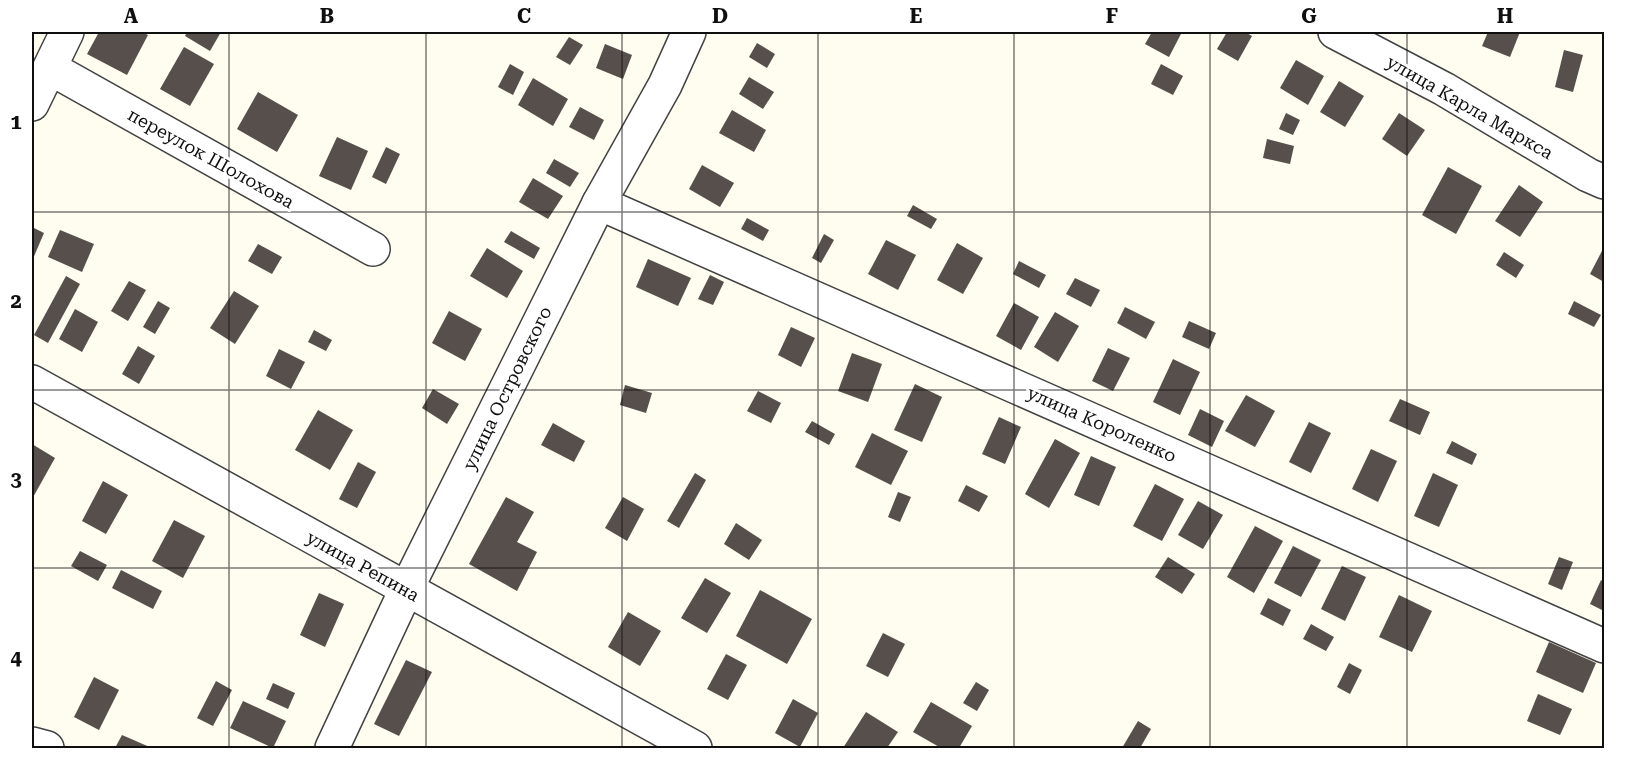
<svg xmlns="http://www.w3.org/2000/svg" width="1636" height="780" font-family="'Roboto Serif',serif">
<rect width="100%" height="100%" fill="#fffcf0"/>
<g fill="#574f4b">
<polygon points="99,32 142,32 148,35 127,75 87,54"/>
<polygon points="187,32 221,32 210,51 185,36"/>
<polygon points="1152,32 1182,32 1169,57 1145,44"/>
<polygon points="1227,32 1245,32 1252,36 1238,61 1217,49"/>
<polygon points="1488,32 1520,32 1510,57 1482,46"/>
<polygon points="569,37 583,45 570,65 556,57"/>
<polygon points="757,43 775,54 767,68 749,57"/>
<polygon points="605,44 632,55 623,79 596,68"/>
<polygon points="184,47 214,64 190,106 160,89"/>
<polygon points="1564,50 1583,55 1573,92 1555,87"/>
<polygon points="1296,60 1324,76 1308,105 1280,88"/>
<polygon points="510,64 524,72 513,95 498,87"/>
<polygon points="1161,64 1183,76 1173,95 1151,84"/>
<polygon points="749,77 774,92 763,109 739,94"/>
<polygon points="533,78 568,99 553,126 518,105"/>
<polygon points="1339,81 1364,96 1345,127 1320,112"/>
<polygon points="258,92 298,115 277,152 237,129"/>
<polygon points="580,107 604,120 594,140 569,127"/>
<polygon points="732,110 766,130 754,152 719,133"/>
<polygon points="1286,113 1300,120 1293,135 1279,129"/>
<polygon points="1399,113 1425,130 1407,156 1382,139"/>
<polygon points="337,137 368,151 351,190 319,176"/>
<polygon points="1267,139 1294,146 1290,164 1263,158"/>
<polygon points="386,147 400,154 386,184 372,177"/>
<polygon points="554,159 579,173 570,187 546,173"/>
<polygon points="702,165 734,183 720,207 689,189"/>
<polygon points="1448,167 1482,186 1456,234 1422,215"/>
<polygon points="533,178 563,196 548,219 519,202"/>
<polygon points="1519,185 1543,202 1520,237 1495,221"/>
<polygon points="913,205 937,219 931,229 907,216"/>
<polygon points="747,218 769,230 763,241 741,229"/>
<polygon points="32,227 44,233 32,261"/>
<polygon points="60,230 94,244 82,272 48,257"/>
<polygon points="511,231 540,248 534,259 504,242"/>
<polygon points="824,234 834,240 821,263 812,258"/>
<polygon points="886,240 916,255 898,290 868,274"/>
<polygon points="957,243 983,258 963,294 937,280"/>
<polygon points="258,244 282,257 272,274 248,261"/>
<polygon points="1604,247 1604,282 1590,274"/>
<polygon points="487,248 523,271 507,298 470,276"/>
<polygon points="1504,252 1524,265 1516,278 1496,265"/>
<polygon points="648,259 691,278 678,306 636,287"/>
<polygon points="1019,261 1046,275 1039,288 1013,274"/>
<polygon points="710,275 724,282 713,305 698,299"/>
<polygon points="66,276 80,284 48,343 34,335"/>
<polygon points="1075,278 1100,290 1091,307 1066,294"/>
<polygon points="129,281 146,290 128,321 111,311"/>
<polygon points="234,291 259,306 235,344 210,328"/>
<polygon points="158,301 170,308 155,334 143,327"/>
<polygon points="1574,301 1601,315 1594,327 1568,314"/>
<polygon points="1014,303 1039,317 1021,350 996,336"/>
<polygon points="1125,307 1155,322 1146,339 1117,323"/>
<polygon points="75,309 98,322 82,352 59,339"/>
<polygon points="449,311 482,329 465,361 432,343"/>
<polygon points="1055,312 1079,326 1058,362 1034,347"/>
<polygon points="1189,321 1216,333 1209,349 1182,337"/>
<polygon points="791,327 815,338 801,367 778,355"/>
<polygon points="314,330 332,340 326,351 308,342"/>
<polygon points="138,346 155,356 139,384 122,374"/>
<polygon points="1108,348 1130,358 1113,391 1092,381"/>
<polygon points="279,349 305,362 291,389 266,376"/>
<polygon points="852,353 882,364 868,402 838,391"/>
<polygon points="1173,359 1200,372 1180,415 1153,402"/>
<polygon points="915,384 942,397 922,442 894,430"/>
<polygon points="625,385 652,393 646,413 620,405"/>
<polygon points="433,389 459,404 447,424 422,408"/>
<polygon points="758,391 781,403 771,423 747,411"/>
<polygon points="1246,395 1275,411 1255,447 1225,431"/>
<polygon points="1400,399 1430,412 1420,435 1389,421"/>
<polygon points="1200,409 1224,421 1212,447 1188,435"/>
<polygon points="318,410 353,430 330,470 295,450"/>
<polygon points="999,417 1021,427 1005,464 982,454"/>
<polygon points="812,421 835,434 829,445 805,432"/>
<polygon points="1309,422 1331,433 1311,473 1289,462"/>
<polygon points="553,423 585,441 574,462 541,445"/>
<polygon points="872,433 908,451 891,485 855,467"/>
<polygon points="1055,439 1080,453 1049,508 1025,494"/>
<polygon points="1452,441 1477,454 1472,465 1446,453"/>
<polygon points="32,444 55,458 32,499"/>
<polygon points="1371,449 1397,461 1378,502 1352,489"/>
<polygon points="1091,456 1116,467 1099,506 1074,495"/>
<polygon points="358,462 376,472 357,508 339,499"/>
<polygon points="695,473 706,480 679,528 667,521"/>
<polygon points="1433,473 1458,485 1439,527 1414,516"/>
<polygon points="103,481 128,495 106,534 82,521"/>
<polygon points="1155,484 1184,499 1162,541 1133,526"/>
<polygon points="966,485 988,496 979,512 958,501"/>
<polygon points="898,492 911,497 900,522 888,517"/>
<polygon points="506,497 534,512 517,542 537,552 517,591 469,564"/>
<polygon points="623,497 644,509 627,541 605,528"/>
<polygon points="1198,501 1223,515 1203,549 1178,535"/>
<polygon points="174,520 205,536 183,578 152,561"/>
<polygon points="736,523 762,540 749,560 724,544"/>
<polygon points="1255,526 1283,541 1254,593 1227,577"/>
<polygon points="1293,546 1321,560 1301,597 1274,583"/>
<polygon points="80,551 107,565 98,581 71,566"/>
<polygon points="1168,557 1195,574 1182,594 1155,577"/>
<polygon points="1559,557 1573,562 1562,590 1548,584"/>
<polygon points="1342,566 1366,577 1345,621 1321,609"/>
<polygon points="121,570 162,591 153,609 112,588"/>
<polygon points="705,578 731,593 707,633 681,618"/>
<polygon points="1601,580 1604,582 1604,611 1590,604"/>
<polygon points="760,590 812,619 787,664 736,636"/>
<polygon points="319,593 344,604 325,647 300,635"/>
<polygon points="1399,595 1432,611 1412,652 1379,637"/>
<polygon points="1268,598 1291,610 1283,626 1260,614"/>
<polygon points="628,612 661,631 640,666 608,647"/>
<polygon points="1311,624 1334,637 1326,651 1303,639"/>
<polygon points="883,633 905,644 888,677 866,666"/>
<polygon points="1549,642 1596,663 1583,693 1536,672"/>
<polygon points="726,654 747,665 728,700 707,689"/>
<polygon points="406,660 432,672 399,736 374,724"/>
<polygon points="1349,663 1362,670 1350,694 1337,687"/>
<polygon points="94,677 119,690 99,730 74,717"/>
<polygon points="216,681 232,690 213,726 197,718"/>
<polygon points="976,682 989,690 977,711 963,703"/>
<polygon points="273,683 295,693 288,709 266,699"/>
<polygon points="1538,694 1572,709 1560,735 1527,721"/>
<polygon points="793,699 818,713 800,747 775,733"/>
<polygon points="243,701 286,721 273,748 230,728"/>
<polygon points="931,702 972,726 959,748 941,748 913,732"/>
<polygon points="866,712 898,732 887,748 843,748"/>
<polygon points="1138,721 1151,729 1140,748 1122,748"/>
<polygon points="122,735 152,748 115,748"/>
</g>
<g fill="none" stroke-linecap="round" stroke-linejoin="round">
<defs>
<g id="minor">
<polyline points="1335,32 1444,89 1588,175 1604,182"/>
<polyline points="50,68 373,249"/>
<polyline points="32,104 67,32"/>
<polyline points="599,203 1604,646"/>
<polyline points="32,382 695,748"/>
<polyline points="32,744 47,748"/>
<polyline points="332,748 406,590 599,203 665,85 689,32"/>
</g>
</defs>
<use href="#minor" stroke="#424242" stroke-width="36"/>
<use href="#minor" stroke="#fff" stroke-width="33"/>
</g>
<path fill="none" stroke="#0f0f0f" stroke-width="1.5" stroke-opacity="0.55" d="M 229,32 L 229,748M 426,32 L 426,748M 622,32 L 622,748M 818,32 L 818,748M 1014,32 L 1014,748M 1210,32 L 1210,748M 1407,32 L 1407,748M 32,212 L 1604,212M 32,390 L 1604,390M 32,568 L 1604,568"/>
<g text-anchor="middle" dominant-baseline="central" stroke-width="6" stroke-linejoin="round" paint-order="stroke">
<g font-size="18" fill="#0f0f0f" stroke="#fff">
<text transform="translate(1470 107) rotate(30)">улица Карла Маркса</text>
<text transform="translate(211 158) rotate(29)">переулок Шолохова</text>
<text transform="translate(507 388) rotate(-64)">улица Островского</text>
<text transform="translate(1102 424) rotate(24)">улица Короленко</text>
<text transform="translate(363 566) rotate(29)">улица Репина</text>
</g>
</g>
<rect width="1636" height="780" fill="none" stroke="#ffffff" stroke-width="66"/>
<rect x="33" y="33" width="1570" height="714" fill="none" stroke="#0f0f0f" stroke-width="2"/>
<g font-size="20" text-anchor="middle" font-weight="bold" fill="#0f0f0f">
<text x="131" y="23">A</text>
<text x="327" y="23">B</text>
<text x="524" y="23">C</text>
<text x="720" y="23">D</text>
<text x="916" y="23">E</text>
<text x="1112" y="23">F</text>
<text x="1309" y="23">G</text>
<text x="1505" y="23">H</text>
<text x="16" y="129">1</text>
<text x="16" y="308">2</text>
<text x="16" y="486">3</text>
<text x="16" y="665">4</text>
</g>
</svg>
